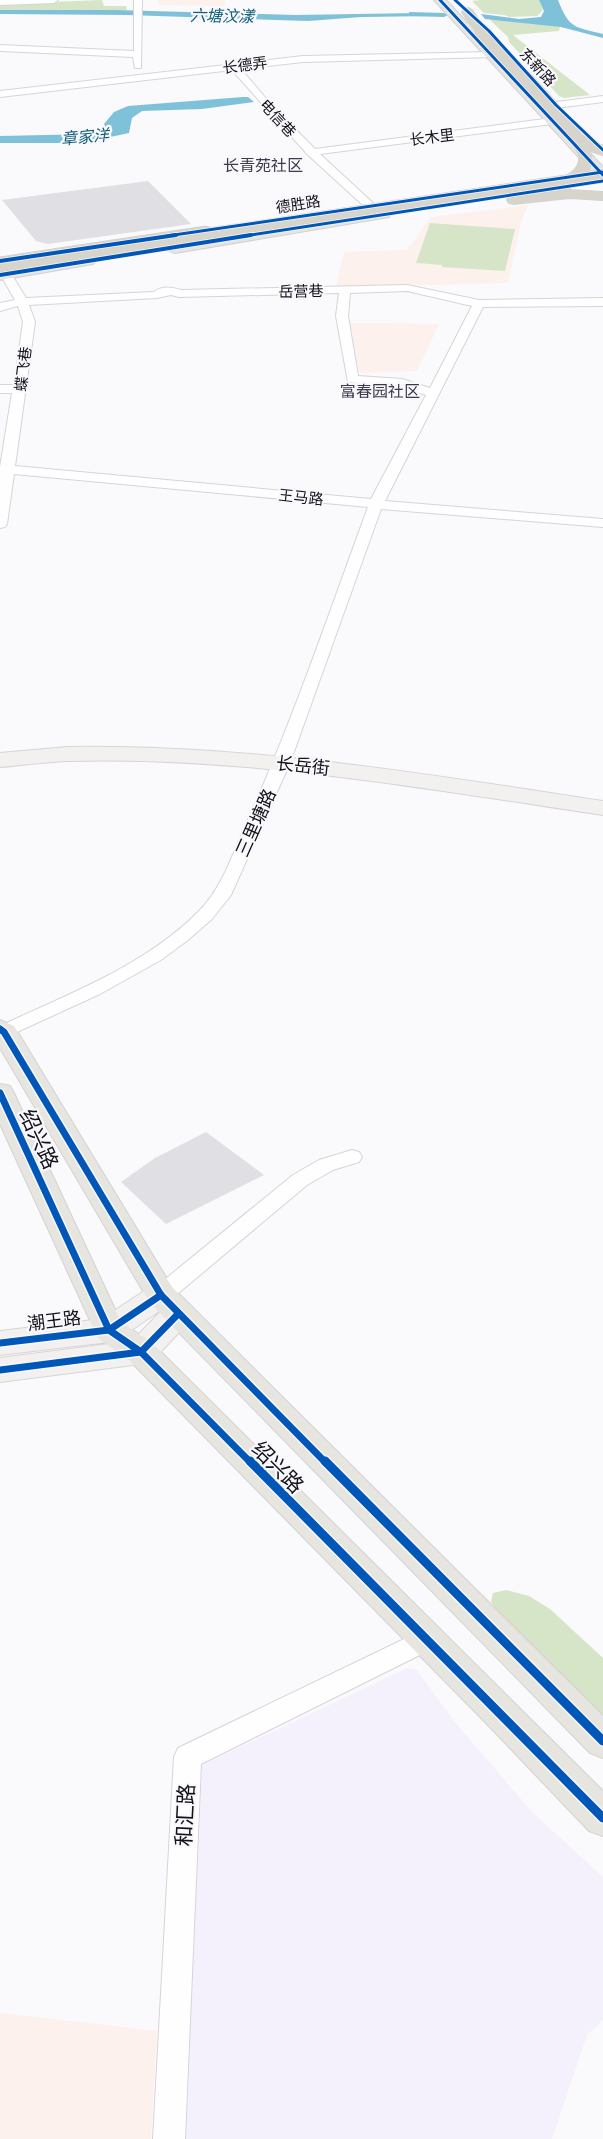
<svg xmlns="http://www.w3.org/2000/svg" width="603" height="2139" font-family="Montserrat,'Noto Sans SC',sans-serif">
<rect width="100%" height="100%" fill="#faf9fb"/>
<polygon fill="#f5f1fc" points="407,1668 417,1670 454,1721 533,1813 603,1877 603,2020 587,2035 552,2139 186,2139 202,1765"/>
<g fill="#fcf1ed">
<polygon points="158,0 224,0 226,3 224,6 159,5"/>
<polygon points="528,205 521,223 508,283 336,287 344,252 407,250 431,217"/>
<polygon points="350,323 439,324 417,371 354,373"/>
<polygon points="0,2013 157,2031 151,2139 0,2139"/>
</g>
<g fill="#d6e5c7">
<polygon points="102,0 104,6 126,6 127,10 0,10 0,4"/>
<polygon points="481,0 540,0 543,10 537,16 510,17 504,15 484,13 472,1"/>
<polygon points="508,18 560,26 559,31 513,35 590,95 564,98 559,96 509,42 508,37 490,20"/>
<polygon points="430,223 515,229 505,271 442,267 442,265 416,263"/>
<polygon points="506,1590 529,1596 550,1609 603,1658 603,1718 500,1615 491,1602 493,1593"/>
</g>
<g fill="#7ec1d9">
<path d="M 539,0 L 558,0 C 569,29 575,27 603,34 L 603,38 L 561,27 L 485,19 L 481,14 L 519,19 L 541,17 L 544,11 Z"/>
<polygon points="0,10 116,10 295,15 420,13 434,13 435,16 361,17 308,21 127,15 0,14"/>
<polygon points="243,97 248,97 254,102 202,109 142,111 132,118 129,133 82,143 0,143 0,136 92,134 99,132 105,127 104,124 114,112 128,106"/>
</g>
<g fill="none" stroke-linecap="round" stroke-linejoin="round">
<polygon fill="#7ec1d9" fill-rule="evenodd" points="409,12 444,13 448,15 444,17 412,16 409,16"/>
</g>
<g fill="#e0dfe3">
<polygon points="148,181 191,224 48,244 36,241 2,200"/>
<polygon points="206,1132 264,1175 166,1224 121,1182 155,1158"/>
</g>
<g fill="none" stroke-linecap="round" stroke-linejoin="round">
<defs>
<g id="street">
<polygon points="0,0 58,0 54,3 0,5"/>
<polygon points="134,0 142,0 141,68 135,68 133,57 0,51 0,45 134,51"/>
<polygon points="491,52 494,53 494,57 303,62 241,69 269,102 315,149 552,118 557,121 552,124 320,154 374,204 375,206 370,209 366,208 307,154 232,70 0,97 0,91 303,56"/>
<polygon points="603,96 603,102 556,108 551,105 556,102"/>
<path d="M 6,271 L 10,272 L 26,298 L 154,292 C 161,286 172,287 181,290 L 407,285 L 479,300 L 603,298 L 603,306 L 483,307 L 385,501 L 603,519 L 603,527 L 381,509 L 290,763 L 231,895 L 212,919 L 188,940 L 161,960 L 100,994 L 4,1038 L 0,1037 L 0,1026 C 68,994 145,966 199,911 C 223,887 233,852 247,822 C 293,720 329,613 368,507 L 14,474 L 7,524 L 5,527 L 0,528 L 0,467 L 12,393 L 0,393 L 0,385 L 14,385 L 23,322 L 18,306 L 0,311 L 0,303 L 15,300 L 0,274 ZM 407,291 L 472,306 L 430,388 L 402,379 L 358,376 L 348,316 L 350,293 ZM 339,293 L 336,316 L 348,382 L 401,387 L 426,395 L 371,499 L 15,466 L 35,322 L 29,305 L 157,298 L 171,295 L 179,297 Z"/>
<polygon points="352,1150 359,1152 362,1157 359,1162 333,1170 307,1185 169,1301 161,1303 153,1301 150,1295 153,1289 293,1175 319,1160"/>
<polygon points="427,1628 436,1631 440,1639 436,1647 201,1764 185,2139 153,2139 174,1757 178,1748"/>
</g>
<g id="secondary">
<path d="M 67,747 C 246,744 426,774 603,801 L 603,815 C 428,789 245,756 68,761 C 45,762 23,765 0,767 L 0,753 Z"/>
<polygon points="161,1283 172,1287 176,1295 169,1305 178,1302 189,1306 194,1314 189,1322 152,1361 141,1364 0,1382 0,1358 132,1341 164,1308 120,1338 109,1342 0,1355 0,1331 102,1319 150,1287"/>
</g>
<g id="primary">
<polygon points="434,0 446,0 603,167 603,179 598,178"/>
<polygon points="384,210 389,211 391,214 389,217 175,253 170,251 167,248 170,245 175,243"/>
<polygon points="88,256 93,258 96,261 93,264 0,280 0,270"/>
<polygon points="0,1020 14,1026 172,1287 603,1716 603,1758 590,1753 150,1303 0,1048"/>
<polygon points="0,1084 10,1086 14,1093 121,1322 152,1343 603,1791 603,1836 589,1831 487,1724 130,1361 98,1338 0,1124"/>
</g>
<g id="highway">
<polygon points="468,8 472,10 487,32 485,35 481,36 477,35 462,12"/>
<path d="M 577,133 L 603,146 L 603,155 C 592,152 578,146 570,137 Z"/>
<polygon points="569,190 603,192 603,200 569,198 514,204 509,203 507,200 509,197 514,196"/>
</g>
</defs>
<use href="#street" stroke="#d6d4d9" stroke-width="2"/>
<use href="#secondary" stroke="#d6d4d9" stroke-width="2"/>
<use href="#primary" stroke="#d3d2d4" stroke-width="2"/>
<use href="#highway" stroke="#d3d2d4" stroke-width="2"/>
<use href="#street" fill="#fefefe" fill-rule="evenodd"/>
<use href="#secondary" fill="#f2f1ef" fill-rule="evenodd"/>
<use href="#primary" fill="#e7e5e0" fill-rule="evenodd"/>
<use href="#highway" fill="#d7d4cb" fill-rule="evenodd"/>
<defs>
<g id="highway-bridge-far1">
<path d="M 481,32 C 502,54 582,132 585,156 C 587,171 574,179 563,185"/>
<polyline points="199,236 603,176"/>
</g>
<polyline id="highway-bridge" points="0,266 207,235"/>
</defs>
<use href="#highway-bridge-far1" stroke="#d3d2d4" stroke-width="14" stroke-linecap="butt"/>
<use href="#highway-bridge" stroke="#d3d2d4" stroke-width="19" stroke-linecap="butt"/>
<use href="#highway-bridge-far1" stroke="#d7d4cb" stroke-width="13"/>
<use href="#highway-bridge" stroke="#d7d4cb" stroke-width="18"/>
<defs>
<g id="cycleway-far3">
<polyline points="440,0 603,175"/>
<polyline points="455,0 489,31 556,105 603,150"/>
<polyline points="167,236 603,172"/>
<polyline points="244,236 603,181"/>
</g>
<g id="cycleway-far2">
<polyline points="0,261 176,235"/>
<polyline points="0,275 251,235"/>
</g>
<g id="cycleway-far1">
<polyline points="0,1029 4,1032 161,1295 326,1463"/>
<polyline points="0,1093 109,1330 141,1352 251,1463"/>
<polyline points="0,1343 109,1330 161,1295"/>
<polyline points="0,1370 141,1352 178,1314"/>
</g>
<g id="cycleway">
<polyline points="250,1461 603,1818"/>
<polyline points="325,1461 603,1741"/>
</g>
</defs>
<use href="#cycleway-far3" stroke="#f9f8fc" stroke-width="4.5"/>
<use href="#cycleway-far2" stroke="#f9f8fc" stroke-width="5.5"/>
<use href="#cycleway-far1" stroke="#f9f8fc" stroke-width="10"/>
<use href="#cycleway" stroke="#f9f8fc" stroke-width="12"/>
<use href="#cycleway-far3" stroke="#0057b8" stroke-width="3"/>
<use href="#cycleway-far2" stroke="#0057b8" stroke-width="4"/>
<use href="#cycleway-far1" stroke="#0057b8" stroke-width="7"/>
<use href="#cycleway" stroke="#0057b8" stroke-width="9"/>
</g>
<g text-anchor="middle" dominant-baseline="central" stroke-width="4.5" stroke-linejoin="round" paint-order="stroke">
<g font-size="15" fill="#141219" stroke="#f9f8fc">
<text transform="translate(245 65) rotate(-7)">长德弄</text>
<text transform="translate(538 67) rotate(47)">东新路</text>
<text transform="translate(278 118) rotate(47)">电信巷</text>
<text transform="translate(432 137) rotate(-7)">长木里</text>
<text transform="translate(298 204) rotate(-9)">德胜路</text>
<text transform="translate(301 291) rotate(-1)">岳营巷</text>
<text transform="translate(23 369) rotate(-83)">蝶飞巷</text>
<text transform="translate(301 497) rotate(6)">王马路</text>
</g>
<g font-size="16" font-style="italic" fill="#105e76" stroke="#f9f8fc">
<text transform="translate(222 16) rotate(1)">六塘汶漾</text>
<text transform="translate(85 137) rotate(-5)">章家洋</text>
</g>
<g font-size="16" fill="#3e394b" stroke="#f9f8fc">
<text x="263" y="165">长青苑社区</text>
<text x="380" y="391">富春园社区</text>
</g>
<g font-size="18" fill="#141219" stroke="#f9f8fc">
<text transform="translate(303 766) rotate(6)">长岳街</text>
<text transform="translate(256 823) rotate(-66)">三里塘路</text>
<text transform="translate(54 1321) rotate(-7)">潮王路</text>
</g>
<g font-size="21" fill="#141219" stroke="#f9f8fc">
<text transform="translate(39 1139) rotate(65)">绍兴路</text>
<text transform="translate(278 1467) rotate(45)">绍兴路</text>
<text transform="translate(185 1815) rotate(-87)">和汇路</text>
</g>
</g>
</svg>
